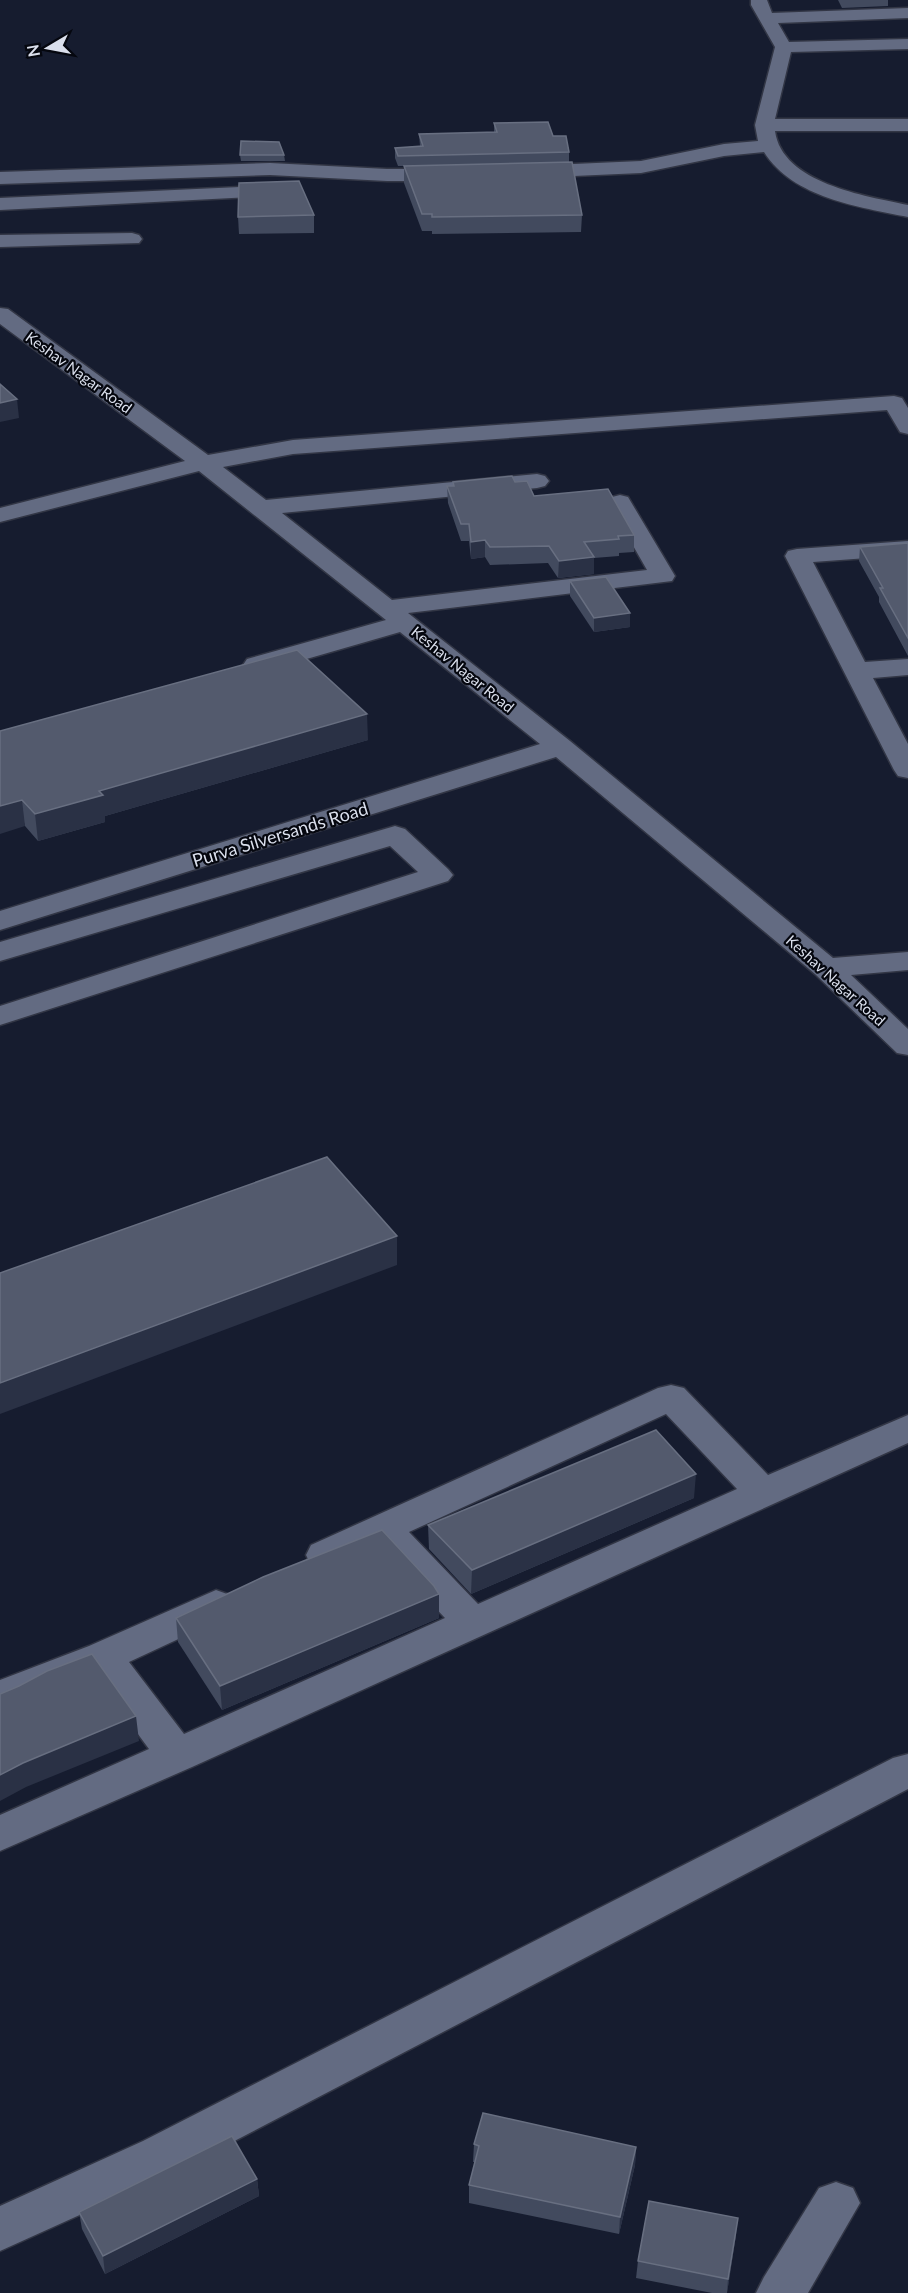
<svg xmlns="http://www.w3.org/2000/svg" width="908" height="2293" font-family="Lato,sans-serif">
<rect width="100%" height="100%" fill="#161c2f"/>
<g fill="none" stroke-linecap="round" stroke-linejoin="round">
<defs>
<g id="minor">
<path d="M 751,0 L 767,0 L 772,13 L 908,8 L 908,18 L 778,23 L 789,42 L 908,39 L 908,49 L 791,52 L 775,119 L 908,119 L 908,131 L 775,131 C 782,183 865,196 908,205 L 908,217 C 859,207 793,198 764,152 L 724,156 L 641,173 L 529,178 L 522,176 L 519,172 L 522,168 L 529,166 L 641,161 L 724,144 L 758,141 L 755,125 L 775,47 L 751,5 Z"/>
<polygon points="270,163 387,169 448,169 455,171 458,175 455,179 448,181 387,181 270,175 0,184 0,172"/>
<polygon points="282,185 289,187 292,191 289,195 0,210 0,198"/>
<polygon points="132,233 139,235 142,239 139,243 0,247 0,235"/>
<polygon points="0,308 8,309 208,455 293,440 894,396 902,398 908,408 908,434 900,432 887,410 293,454 223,467 266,500 537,474 545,476 549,481 545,486 537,488 282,513 392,600 647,570 608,502 612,497 620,495 628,497 675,576 672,581 408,613 570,741 833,958 908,952 908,970 851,975 908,1029 908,1055 897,1053 815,974 556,757 0,930 0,911 540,744 400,632 265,671 256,673 247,671 243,665 247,659 386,620 199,471 0,522 0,508 185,461 0,324"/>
<polygon points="908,541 908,555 813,562 865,662 908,659 908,675 873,678 908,744 908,778 898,776 894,770 785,556 788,551 797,549"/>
<polygon points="395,826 405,829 448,869 453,875 448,881 0,1025 0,1006 418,872 390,846 0,961 0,942"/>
<path d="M 671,1385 L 684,1388 L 768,1475 L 908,1415 L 908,1443 L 192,1767 L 0,1851 L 0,1815 L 149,1749 L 95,1676 L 0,1711 L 0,1680 L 89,1646 L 216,1590 L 230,1595 L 236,1605 L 230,1615 L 129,1662 L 184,1734 L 445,1618 L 377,1547 L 325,1569 L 311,1565 L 306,1555 L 311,1545 L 658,1388 ZM 666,1414 L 737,1489 L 478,1604 L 409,1532 Z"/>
<polygon points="908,1754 908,1789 177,2171 0,2251 0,2206 143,2141 893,1758"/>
<polygon points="836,2182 853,2188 860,2203 808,2293 756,2293 764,2277 819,2188"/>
</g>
</defs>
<use href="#minor" stroke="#323645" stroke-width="3"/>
<use href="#minor" fill="#636b82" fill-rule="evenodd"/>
</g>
<g fill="#424a5e">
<polygon points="838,0 888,0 888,6 842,8"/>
<polygon points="494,123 553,136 569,152 569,162 582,215 581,232 432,234 432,231 422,231 404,183 404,166 398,166 395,158 395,148 420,146 419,134 494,132"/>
<polygon points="240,155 284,155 285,161 241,161"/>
<polygon points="314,215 314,233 239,234 238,217"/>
<polygon points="453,482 515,482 534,496 634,535 634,552 619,553 619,556 594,558 594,574 558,578 548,563 490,565 485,557 471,559 469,541 461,541 448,503 447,486 453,486"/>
<polygon points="908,543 908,656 879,602 879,597 859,561 860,547"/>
<polygon points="570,581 630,613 630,627 594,632 570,596"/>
<polygon points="0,731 368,740 105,816 105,822 38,841 25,826"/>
<polygon points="694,1498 471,1594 429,1549 428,1525"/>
<polygon points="439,1594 439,1618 222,1710 178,1642 176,1618"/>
<polygon points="474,2144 636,2147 635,2165 619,2234 469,2203 469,2185 475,2162 473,2162"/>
<polygon points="257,2179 259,2196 105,2274 82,2229 79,2212"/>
<polygon points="736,2235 727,2293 712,2293 636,2278 638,2261"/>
</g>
<g fill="#2a3145">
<polygon points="17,399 19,418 0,422 0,403"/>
<polygon points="485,540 485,557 471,559 471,542"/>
<polygon points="594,557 594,574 558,578 559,561"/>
<polygon points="630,613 630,627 594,632 594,618"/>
<polygon points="367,714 368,740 105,816 105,822 38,841 35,814 99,791"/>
<polygon points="22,800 25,826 0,834 0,806"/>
<polygon points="397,1236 397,1265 0,1414 0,1383"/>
<polygon points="696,1474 694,1498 471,1594 472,1570"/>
<polygon points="439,1594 439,1618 222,1710 220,1686"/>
<polygon points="136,1716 139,1741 26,1787 0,1801 0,1775 23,1763"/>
<polygon points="636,2147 635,2165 619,2234 620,2217"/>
<polygon points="257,2179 259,2196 105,2274 103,2256"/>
<polygon points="738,2218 736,2235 727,2293 728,2279"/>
</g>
<g fill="#535a6d" stroke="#686f81" stroke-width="1.5">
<polygon points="548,122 553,136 566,136 569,152 398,156 395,148 423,146 419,134 497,132 494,123"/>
<polygon points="241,141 279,142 284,155 240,155"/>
<polygon points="572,162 582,215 432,217 432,214 422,214 404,166"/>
<polygon points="299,181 314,215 238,217 239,183"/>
<polygon points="0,384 17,399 0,403"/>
<polygon points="512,476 515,482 527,481 534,496 608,489 634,535 618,536 619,539 584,542 594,557 559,561 549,546 490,547 485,540 471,542 469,524 461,524 447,486 454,486 453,482"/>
<polygon points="908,543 908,638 880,588 883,588 860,547"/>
<polygon points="606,577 630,613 594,618 570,581"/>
<polygon points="297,650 367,714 99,791 103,795 35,814 22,800 0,806 0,731"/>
<polygon points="327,1157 397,1236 0,1383 0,1273"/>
<polygon points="656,1430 696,1474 472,1570 428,1525"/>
<polygon points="382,1530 434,1586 439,1594 220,1686 176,1618 263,1577"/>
<polygon points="92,1654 136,1716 23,1763 0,1775 0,1694 19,1686 47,1671"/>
<polygon points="483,2113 636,2147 620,2217 469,2185 479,2146 474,2144"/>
<polygon points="232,2136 257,2179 103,2256 79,2212"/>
<polygon points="649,2201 738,2218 728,2279 638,2261"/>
</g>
<g text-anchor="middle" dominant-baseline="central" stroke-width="4.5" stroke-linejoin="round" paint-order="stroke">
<g font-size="15" fill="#dadfec" stroke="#05070f">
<text transform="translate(79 372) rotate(36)">Keshav Nagar Road</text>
<text transform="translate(463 669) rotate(39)">Keshav Nagar Road</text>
<text transform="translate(836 980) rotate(42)">Keshav Nagar Road</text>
</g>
<g font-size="18" fill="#dadfec" stroke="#05070f">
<text transform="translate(280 834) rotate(-17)">Purva Silversands Road</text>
</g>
</g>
<g transform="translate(48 48) rotate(260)" stroke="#05070f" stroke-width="4.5" paint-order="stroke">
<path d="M0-4.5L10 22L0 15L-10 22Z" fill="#dadfec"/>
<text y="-9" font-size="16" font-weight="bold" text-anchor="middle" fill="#dadfec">N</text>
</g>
</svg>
